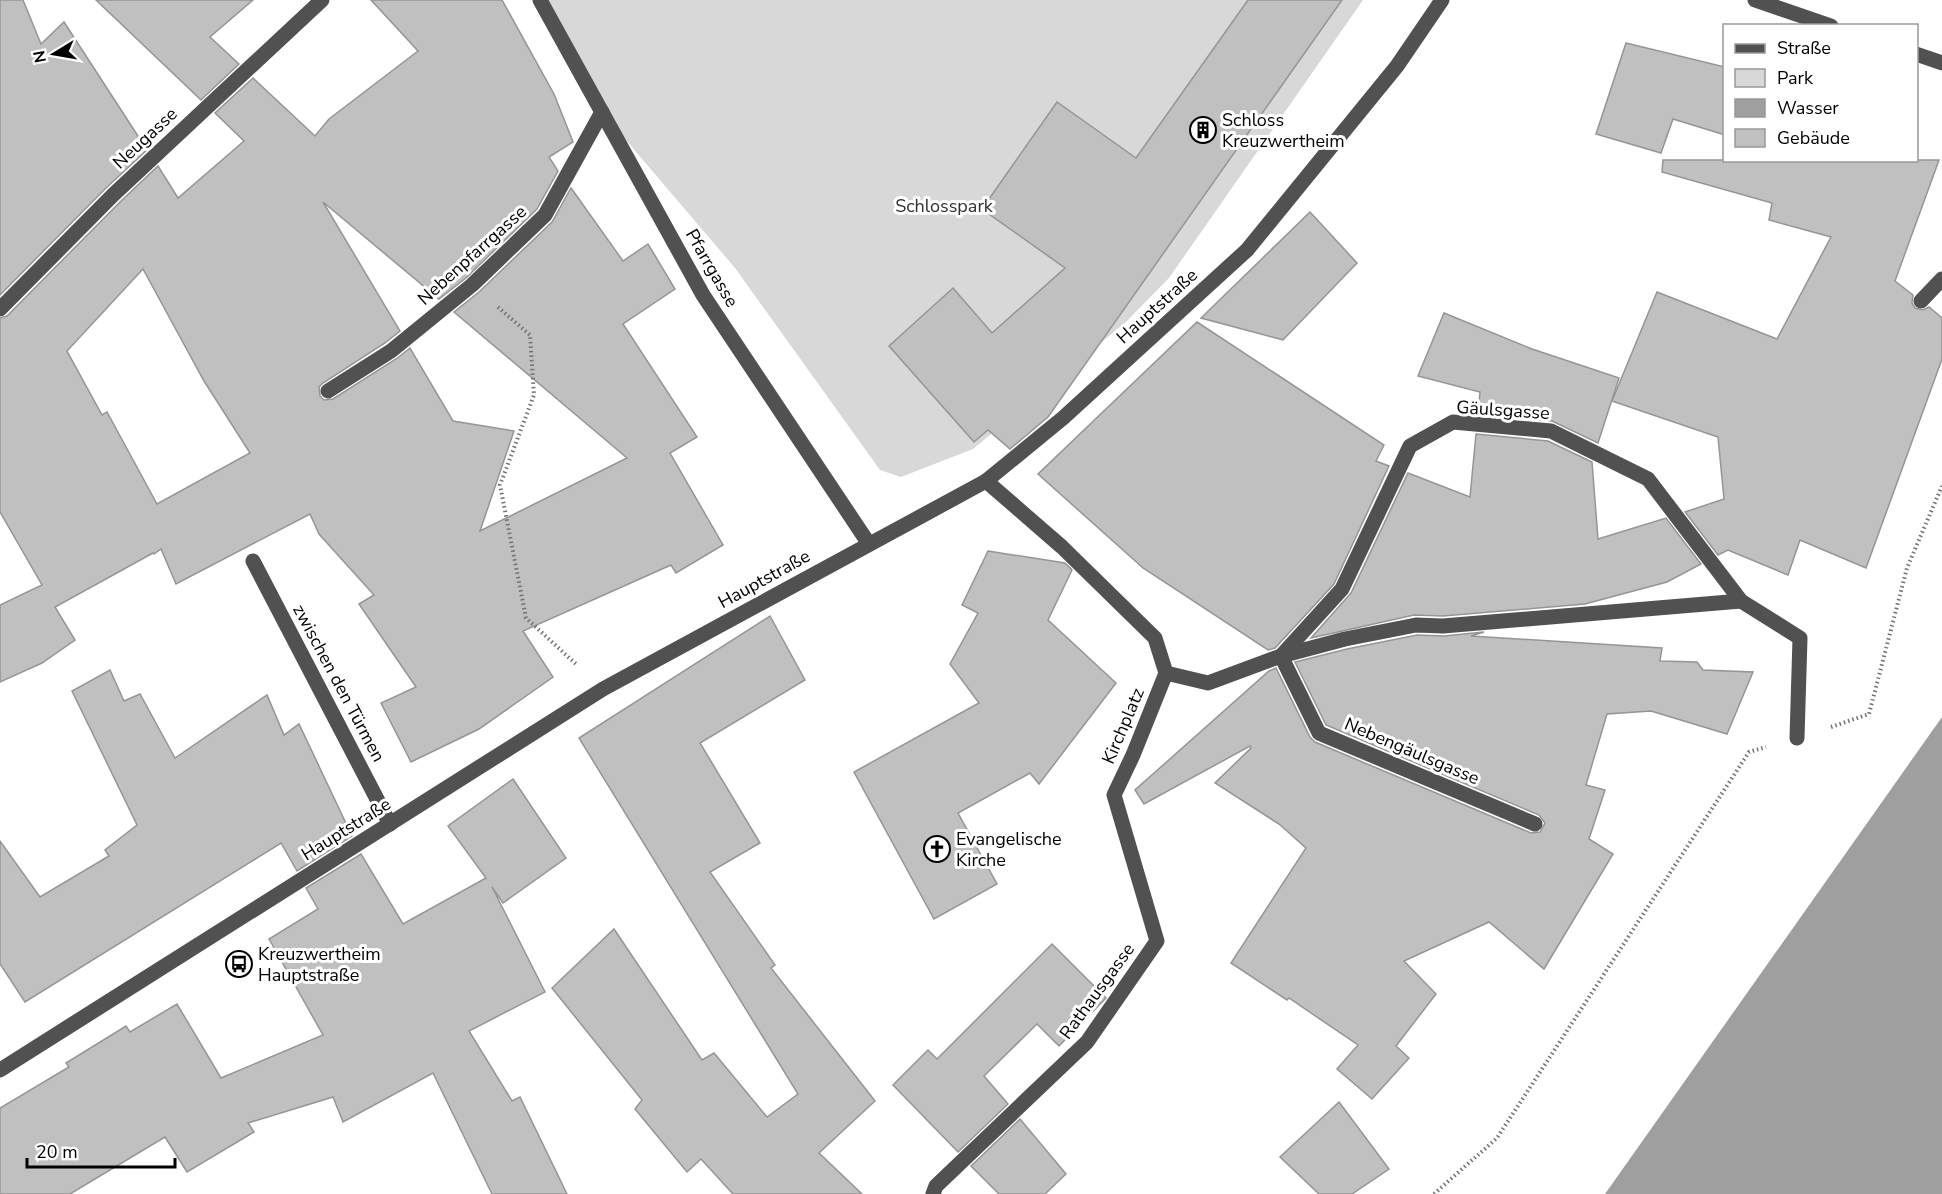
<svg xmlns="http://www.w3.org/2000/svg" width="1942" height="1194" font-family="'Nunito Sans',sans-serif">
<rect width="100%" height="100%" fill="#fff"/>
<polygon fill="#d8d8d8" points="540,0 1363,0 1169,278 1126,322 973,449 901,477 880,470 735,268 602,112"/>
<polygon fill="#9f9f9f" points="1942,717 1942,1194 1605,1194"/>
<g fill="#c0c0c0" stroke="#959595" stroke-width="1.5" fill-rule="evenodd">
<polygon points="0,0 23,0 41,44 64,22 147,150 106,188 0,295"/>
<polygon points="96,0 253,0 210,37 239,64 201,100"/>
<path d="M 371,0 L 502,0 L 554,94 L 573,142 L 549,157 L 558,171 L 537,209 L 466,278 L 439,299 L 323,202 L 400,331 L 385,343 L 323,383 L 319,387 L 320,396 L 324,400 L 333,399 L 396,359 L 410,348 L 453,421 L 514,431 L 480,531 L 627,458 L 454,312 L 479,292 L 552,222 L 571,188 L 623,261 L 648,244 L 675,289 L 623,324 L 697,437 L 670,453 L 723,545 L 676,573 L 671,565 L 523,631 L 553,677 L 479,729 L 411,762 L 381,703 L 416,687 L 359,604 L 374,595 L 319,534 L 310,514 L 176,584 L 161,549 L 154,554 L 153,553 L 55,607 L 75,640 L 42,663 L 0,682 L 0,605 L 42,585 L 0,512 L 0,318 L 7,316 L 120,202 L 158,166 L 178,198 L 244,141 L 215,113 L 253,78 L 315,136 L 329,119 L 418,51 ZM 143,269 L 204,381 L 250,453 L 157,504 L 107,412 L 102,415 L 67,351 Z"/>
<polygon points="1248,0 1342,0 1048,417 1010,449 988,430 974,442 889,346 953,288 992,333 1065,268 982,209 1057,102 1136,158"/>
<polygon points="1626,43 1725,67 1725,135 1673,119 1661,153 1596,134"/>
<polygon points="1663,160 1939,160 1895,281 1913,295 1912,303 1915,308 1923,310 1929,307 1942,318 1942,359 1866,568 1800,540 1788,575 1728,550 1718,555 1685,512 1724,499 1718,437 1612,401 1657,292 1777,339 1831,237 1769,220 1772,203 1662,172"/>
<polygon points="1310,212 1357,263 1283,340 1201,318"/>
<polygon points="1444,313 1532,349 1619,378 1598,443 1552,421 1478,415 1480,392 1418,376"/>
<polygon points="1197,322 1384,445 1376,461 1389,466 1334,584 1275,648 1268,650 1143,568 1038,474"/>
<polygon points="1476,434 1548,441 1592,462 1598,539 1666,518 1701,564 1667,582 1585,604 1443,616 1414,615 1311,638 1351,593 1408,473 1470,497"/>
<polygon points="988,551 1065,563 1072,570 1048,620 1116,683 1039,784 1030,773 958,813 997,884 934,919 854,772 979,703 950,664 978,613 962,605"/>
<polygon points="770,616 805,680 700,743 760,843 710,872 775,965 771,968 875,1101 819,1153 862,1194 733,1194 701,1159 687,1172 635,1109 642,1100 552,988 614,929 702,1060 714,1053 767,1117 798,1094 579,738"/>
<polygon points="1484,632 1471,636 1662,648 1660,661 1697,662 1703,670 1753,672 1727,734 1651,711 1607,714 1586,785 1605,790 1589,839 1613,854 1544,969 1489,922 1404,961 1436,994 1396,1046 1409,1058 1372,1099 1337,1069 1358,1045 1289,998 1287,1000 1231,963 1306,848 1279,824 1215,783 1251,748 1250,746 1144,804 1135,790 1269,671 1276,668 1310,737 1315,742 1531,833 1540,832 1545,823 1539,815 1326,725 1295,662 1347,649 1417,635 1444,636"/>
<polygon points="110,670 124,701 140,694 175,758 267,695 284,735 299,724 352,836 297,871 281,843 25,1002 0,964 0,841 40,897 109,856 105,850 137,825 72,691"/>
<polygon points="513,779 566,858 503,903 492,887 545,992 469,1031 512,1101 520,1097 567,1194 492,1194 433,1073 343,1122 333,1097 248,1123 254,1132 187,1172 165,1137 70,1194 0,1194 0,1108 69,1067 66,1063 126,1026 130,1032 177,1004 221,1078 323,1035 269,939 318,909 306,888 361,854 403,924 486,878 448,826"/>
<polygon points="1052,944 1106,998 1059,1046 1037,1024 984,1076 1008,1104 958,1152 893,1085 928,1050 937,1059"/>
<polygon points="1339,1102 1389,1169 1352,1194 1319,1194 1280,1157"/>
<polygon points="1020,1119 1066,1174 1045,1194 999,1194 971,1166"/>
</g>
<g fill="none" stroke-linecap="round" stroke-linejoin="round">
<g stroke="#737373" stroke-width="4" stroke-dasharray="1.5 3" stroke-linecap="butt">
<polyline points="498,307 530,335 534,395 500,485 526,618 577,665"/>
<polyline points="1831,727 1869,714 1907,568 1942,486"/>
<polyline points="1434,1194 1497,1138 1749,752 1766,747"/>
</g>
<g stroke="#515151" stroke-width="15">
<polyline points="540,0 703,295 869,544"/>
<polyline points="1755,0 1831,26"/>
<polyline points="1916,54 1942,63"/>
<polyline points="1921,301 1942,279"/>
<polyline points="0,309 113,195 322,0"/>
<polyline points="328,391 391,351 472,285 545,215 602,112"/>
<polyline points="986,481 1062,547 1155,638 1166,673 1208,683 1281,656 1345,639 1416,625 1443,626 1741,601"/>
<polyline points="253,561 390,824"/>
<polyline points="1535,824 1319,733 1281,656 1342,589 1410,446 1453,422 1551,431 1648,479 1741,601 1800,638 1797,738"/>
<polyline points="0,1070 603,689 986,481 1063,418 1247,250 1397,66 1442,0"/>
<polyline points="933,1194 936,1186 1087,1042 1157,941 1114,795 1133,755 1166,673"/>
</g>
</g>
<defs>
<symbol id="building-ring" viewBox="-11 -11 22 22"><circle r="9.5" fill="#fff" stroke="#000" stroke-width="1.5"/><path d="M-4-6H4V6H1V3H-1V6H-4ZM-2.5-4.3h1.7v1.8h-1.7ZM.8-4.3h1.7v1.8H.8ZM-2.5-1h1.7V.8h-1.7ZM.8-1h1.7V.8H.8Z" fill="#000"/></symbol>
<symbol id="church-ring" viewBox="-11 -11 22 22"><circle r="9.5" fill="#fff" stroke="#000" stroke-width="1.5"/><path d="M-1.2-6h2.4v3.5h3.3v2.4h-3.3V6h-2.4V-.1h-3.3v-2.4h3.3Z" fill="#000"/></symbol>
<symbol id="bus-ring" viewBox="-11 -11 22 22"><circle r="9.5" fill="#fff" stroke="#000" stroke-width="1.5"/><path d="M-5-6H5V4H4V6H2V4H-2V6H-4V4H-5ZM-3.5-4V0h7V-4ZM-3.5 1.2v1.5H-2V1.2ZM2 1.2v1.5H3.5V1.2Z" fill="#000"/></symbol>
</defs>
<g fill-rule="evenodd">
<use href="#building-ring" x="1188" y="115" width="30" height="30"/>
<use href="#church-ring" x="922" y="834" width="30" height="30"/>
<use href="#bus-ring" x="224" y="949" width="30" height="30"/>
</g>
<g text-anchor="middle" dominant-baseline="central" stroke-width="6" stroke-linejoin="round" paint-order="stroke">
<g font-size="18" fill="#000" stroke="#fff" text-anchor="start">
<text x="1222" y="120">Schloss<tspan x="1222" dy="21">Kreuzwertheim</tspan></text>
<text x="956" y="839">Evangelische<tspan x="956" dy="21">Kirche</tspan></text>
<text x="258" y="954">Kreuzwertheim<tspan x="258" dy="21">Hauptstraße</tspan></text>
</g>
<g font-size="18" fill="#000" stroke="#fff">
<text transform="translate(145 138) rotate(-43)">Neugasse</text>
<text transform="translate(472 255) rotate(-42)">Nebenpfarrgasse</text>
<text transform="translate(712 268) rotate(60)">Pfarrgasse</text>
<text transform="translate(1157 306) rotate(-42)">Hauptstraße</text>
<text transform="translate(1503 410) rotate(4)">Gäulsgasse</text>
<text transform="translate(764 579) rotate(-29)">Hauptstraße</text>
<text transform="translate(339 683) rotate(62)">zwischen den Türmen</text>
<text transform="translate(1123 726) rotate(-67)">Kirchplatz</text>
<text transform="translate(1412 751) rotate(23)">Nebengäulsgasse</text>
<text transform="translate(346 829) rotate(-32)">Hauptstraße</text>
<text transform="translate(1097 991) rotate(-54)">Rathausgasse</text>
</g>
<g font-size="18" fill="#2f2f2f" stroke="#fff">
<text x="944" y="206">Schlosspark</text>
</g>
</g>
<rect x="1723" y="24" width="195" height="138" fill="#ffffff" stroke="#999999" stroke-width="1.5"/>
<rect x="1735" y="44" width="30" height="9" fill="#515151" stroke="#999999" stroke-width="1.5"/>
<text x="1777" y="54" font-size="18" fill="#000000">Straße</text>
<rect x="1735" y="69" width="30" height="18" fill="#d8d8d8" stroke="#999999" stroke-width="1.5"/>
<text x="1777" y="84" font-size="18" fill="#000000">Park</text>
<rect x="1735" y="99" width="30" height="18" fill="#9f9f9f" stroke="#999999" stroke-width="1.5"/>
<text x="1777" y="114" font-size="18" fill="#000000">Wasser</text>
<rect x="1735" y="129" width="30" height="18" fill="#c0c0c0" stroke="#999999" stroke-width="1.5"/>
<text x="1777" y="144" font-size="18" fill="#000000">Gebäude</text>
<g transform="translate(54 54) rotate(259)" stroke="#ffffff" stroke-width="4.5" paint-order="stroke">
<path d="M0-4.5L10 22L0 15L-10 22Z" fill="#000000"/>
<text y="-9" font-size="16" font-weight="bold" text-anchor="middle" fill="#000000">N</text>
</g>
<path d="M27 1158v9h148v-9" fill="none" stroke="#000000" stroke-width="3"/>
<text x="36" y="1158" font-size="18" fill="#000000" stroke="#ffffff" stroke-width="4.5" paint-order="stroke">20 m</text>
</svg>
